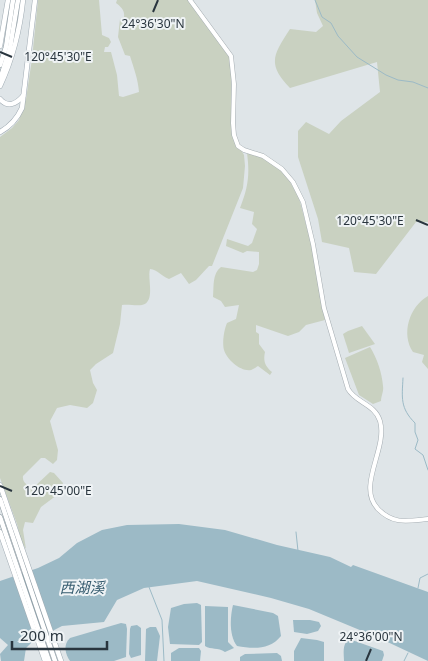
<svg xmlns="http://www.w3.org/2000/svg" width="428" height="661" font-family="'Noto Sans','Noto Sans TC',sans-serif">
<rect width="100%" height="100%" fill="#dfe5e8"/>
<g fill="#c9d1c1">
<path d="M 38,0 L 99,0 L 102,35 L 109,38 L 111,42 L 108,47 L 105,47 L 104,52 L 111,52 L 117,75 L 119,96 L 123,97 L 139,92 C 138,79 134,69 130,56 L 125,55 L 118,37 L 120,19 L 124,17 C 125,10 121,7 116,3 L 117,0 L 188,0 L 228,53 L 231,61 L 232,134 L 244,155 L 245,166 L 243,188 L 212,266 L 209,266 L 196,280 L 189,284 L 181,273 L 169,279 C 161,276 158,270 150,269 C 147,278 156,302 142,305 C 136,306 128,304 122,305 L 120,324 L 113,353 L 96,364 L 90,370 L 93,383 L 97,390 L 93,403 L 87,408 L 70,405 L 57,408 L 50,421 L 58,450 L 57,460 L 53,464 L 45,458 L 41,458 L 23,476 C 22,483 28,485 33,488 L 50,472 L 54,473 L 63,483 L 61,492 L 41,507 L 33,523 L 25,522 L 23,530 L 26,549 L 21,541 L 17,524 L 0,478 L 0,137 L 12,128 L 19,120 L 26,99 L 32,59 Z"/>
<path d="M 315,0 L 428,0 L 428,222 L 416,222 L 376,274 L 354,272 L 349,248 L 322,242 L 318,219 L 298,157 L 298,131 L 306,122 L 329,134 L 341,121 L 380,92 L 377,62 L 290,88 C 267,64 273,55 290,29 L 316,32 L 323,26 L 317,13 Z"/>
<path d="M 249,151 L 266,157 L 283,169 L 299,198 L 313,251 L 325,320 L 306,325 L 299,332 L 288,336 L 256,325 L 256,332 L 259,334 L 259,344 L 265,352 C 263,361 265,366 272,372 L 270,375 L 258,366 C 258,366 252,370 251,370 C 241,372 227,360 224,350 C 222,343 224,330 227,323 L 236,319 L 239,305 L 225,307 L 221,301 L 213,297 C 214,286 212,274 221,267 L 253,272 L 257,270 L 259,264 L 259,252 L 247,251 L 243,253 L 226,246 L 227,239 L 248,246 L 252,243 L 257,229 L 252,224 L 254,212 L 240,208 C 248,188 250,175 247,153 Z"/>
<path d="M 428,296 L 428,369 L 422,362 L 424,355 L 413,352 C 401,334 409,307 428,296 Z"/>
<polygon points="362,326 375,344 349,353 343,334 348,331"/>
<path d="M 370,347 C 377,358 382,373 383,386 C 384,391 381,396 381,401 L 373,404 L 359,395 L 345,358 Z"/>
</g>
<g fill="#9cbac6">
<polygon points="179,524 225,530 277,545 330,557 351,567 353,565 428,592 428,661 379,638 309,609 271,598 197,581 144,588 117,600 104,622 62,626 33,641 26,648 24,661 1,661 0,654 8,645 0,638 0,581 38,568 59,558 77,543 102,530 127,525"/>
<polygon points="197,603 201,605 202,642 199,645 170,644 168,627 171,608 184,604"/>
<path d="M 233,605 L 273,613 L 278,616 L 281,636 C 270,650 253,649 237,646 C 229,636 230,617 233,605 Z"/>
<path d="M 205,606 L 228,607 L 228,642 L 234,648 L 225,652 C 218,647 211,650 205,646 Z"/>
<polygon points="293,620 310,620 319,622 321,626 318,631 307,634 294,632"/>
<path d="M 121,623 L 126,624 L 127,629 L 126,657 L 114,661 L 70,661 C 65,654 63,644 70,638 Z"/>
<polygon points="137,625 141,628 141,655 131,658 129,654 130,629 131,626"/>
<polygon points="150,627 156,627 160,636 157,661 145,661 146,629"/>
<polygon points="301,638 317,640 324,642 324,661 294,661 294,651"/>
<path d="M 348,640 L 352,640 L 383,651 L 384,655 L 382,661 L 344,661 C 344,654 342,645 348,640 Z"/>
<polygon points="179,648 199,648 201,651 200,661 171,661 171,653"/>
<polygon points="277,653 281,656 282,661 240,661 240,657 245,654"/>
</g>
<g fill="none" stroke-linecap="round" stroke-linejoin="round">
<g stroke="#9cbac6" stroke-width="1">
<polyline points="315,0 322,17 331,23 338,36 357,57 386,75 398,80 413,82 428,88"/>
<path d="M 403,378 C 402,398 400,408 415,423 L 415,432 L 418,440 L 415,449 L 423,455 L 428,470"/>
<polyline points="296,532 298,551"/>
<polyline points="149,587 162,620 164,661"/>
<polyline points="418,588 420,578 428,574"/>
<polyline points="404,661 408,653"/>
</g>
<defs>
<path id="secondary" d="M 190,0 L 231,56 L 234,84 L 233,123 L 234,135 L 238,146 L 244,150 L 263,156 L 282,169 L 293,182 L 303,202 L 313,244 L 324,308 L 348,389 C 356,403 375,404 380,421 C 388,449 356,486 378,509 C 394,525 408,521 428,519"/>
<g id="primary">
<polyline points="0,46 8,0"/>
<path d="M 0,86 C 13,58 20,30 23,0"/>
<path d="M 0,99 C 8,108 16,104 23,96"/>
<path d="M 0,132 C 11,126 17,119 22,108 L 35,0"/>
<polyline points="0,485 61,661"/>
<polyline points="0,532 45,661"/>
</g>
<g id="trunk">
<polyline points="0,65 6,47 13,0"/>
<polyline points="0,80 10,48 18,0"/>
<polyline points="0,499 55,661"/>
<polyline points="0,517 49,661"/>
</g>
</defs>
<use href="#secondary" stroke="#a5adb2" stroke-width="5"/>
<use href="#primary" stroke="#a0abb3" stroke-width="5.5"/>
<use href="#trunk" stroke="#88959d" stroke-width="5.5"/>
<use href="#secondary" stroke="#fff" stroke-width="4"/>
<use href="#primary" stroke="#fff" stroke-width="4.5"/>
<use href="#trunk" stroke="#fff" stroke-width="4.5"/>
</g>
<path fill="none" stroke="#29353e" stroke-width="2" d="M 153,12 L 158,0M 0,52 L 12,57M 416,220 L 428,225M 0,486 L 12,491M 366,661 L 371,649"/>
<g text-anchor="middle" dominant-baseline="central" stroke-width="4" stroke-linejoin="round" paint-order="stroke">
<g font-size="15" font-style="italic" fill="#365c6f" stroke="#eff3f5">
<text x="82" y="587">西湖溪</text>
</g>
</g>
<g font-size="12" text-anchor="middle" fill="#29353e" stroke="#eff3f5" stroke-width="4" stroke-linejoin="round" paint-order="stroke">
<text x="153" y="28">24°36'30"N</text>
<text x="58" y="61">120°45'30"E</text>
<text x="370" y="225">120°45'30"E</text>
<text x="58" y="495">120°45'00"E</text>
<text x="371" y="641">24°36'00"N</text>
</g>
<path d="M12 641v8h95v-8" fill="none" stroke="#29353e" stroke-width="2.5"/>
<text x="20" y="641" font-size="15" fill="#29353e" stroke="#eff3f5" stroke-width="4" paint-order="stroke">200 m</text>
</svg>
